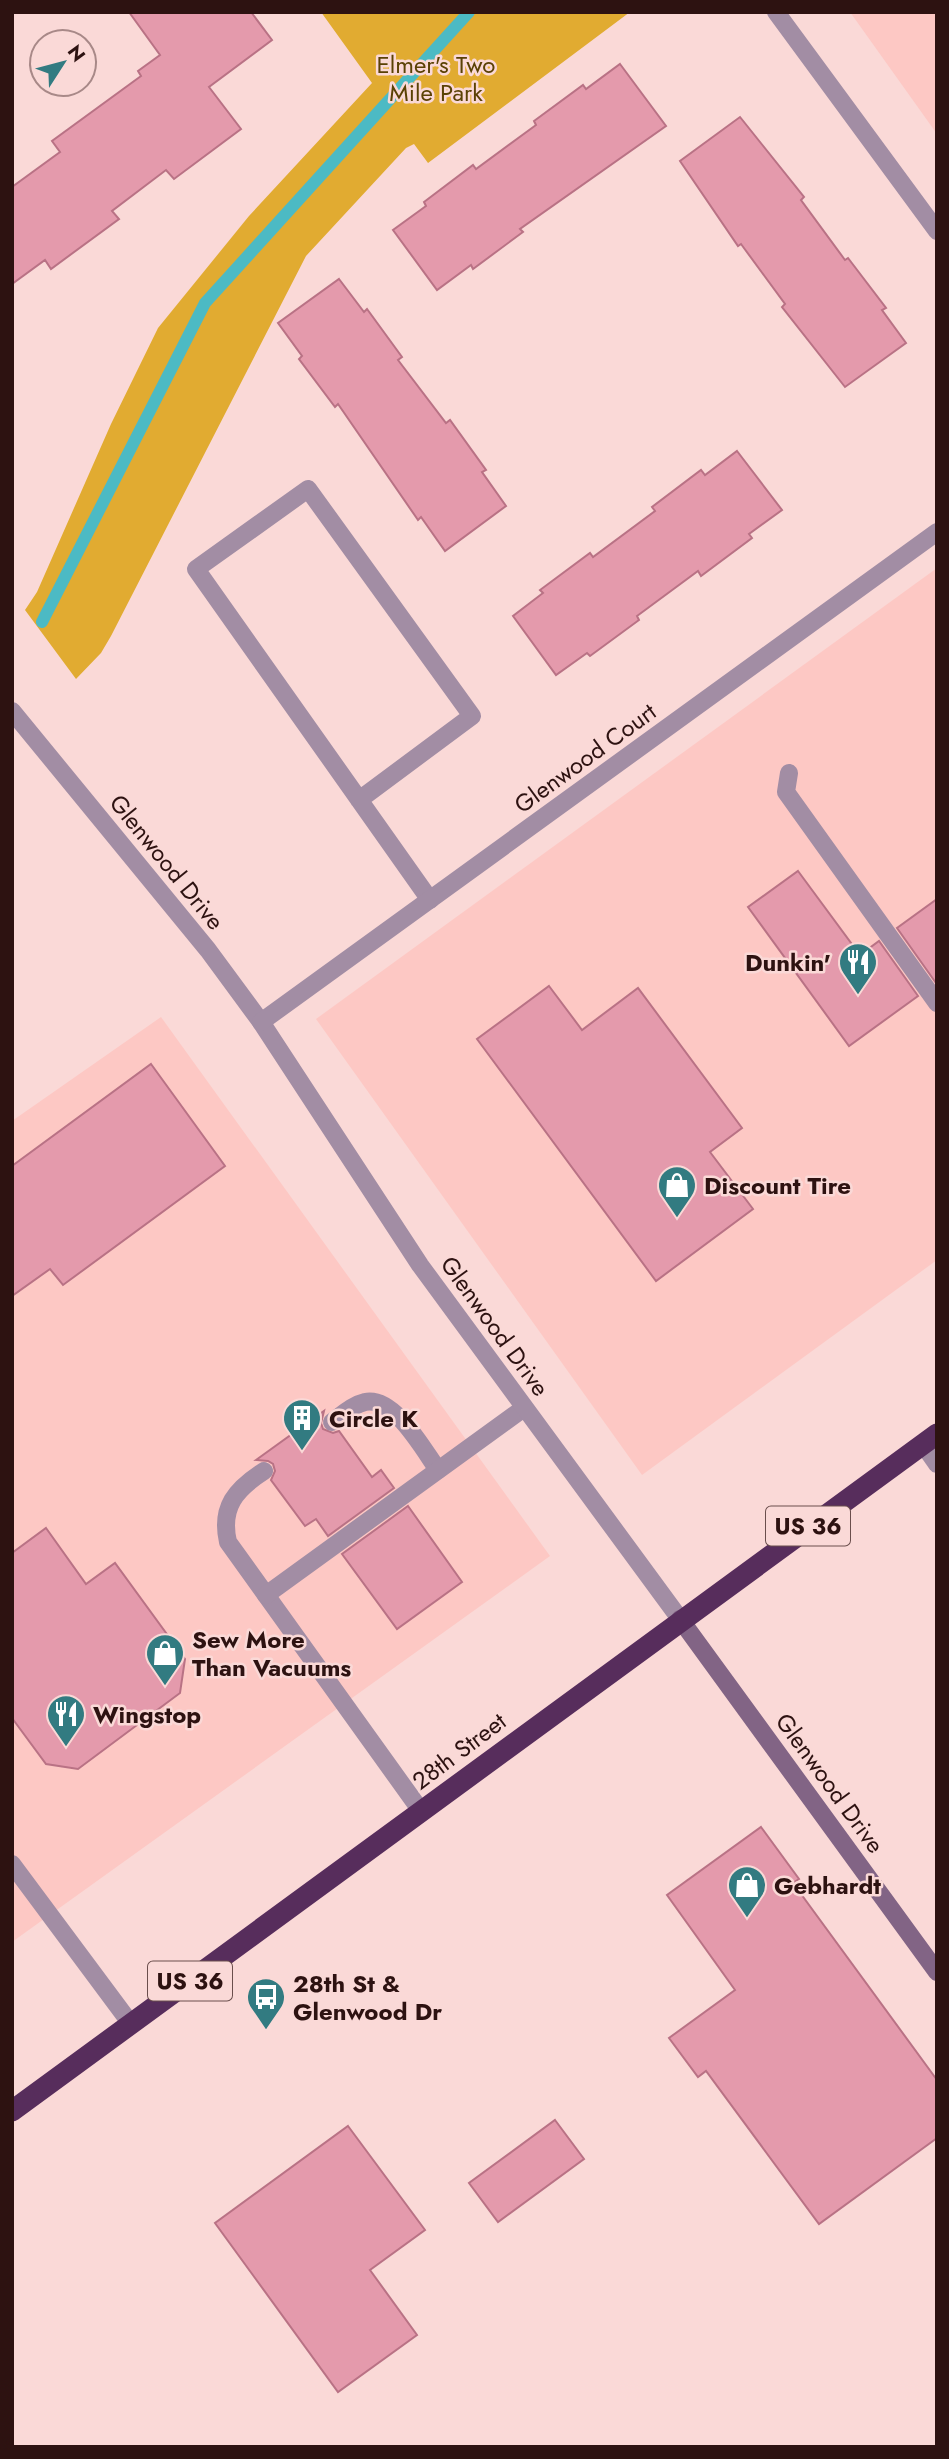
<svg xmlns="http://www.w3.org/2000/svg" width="949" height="2459" font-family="Jost,sans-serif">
<rect width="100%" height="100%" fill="#fad9d7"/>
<g fill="#fdc8c4">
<polygon points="850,12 937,12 937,134"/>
<polygon points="937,568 937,1260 642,1475 316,1019"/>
<polygon points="161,1017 550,1556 12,1942 12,1121"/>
</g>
<polygon fill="#e1ab31" points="321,12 630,12 428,163 414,144 406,148 306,256 111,636 101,653 76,679 25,610 37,592 111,424 158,328 249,216 372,83"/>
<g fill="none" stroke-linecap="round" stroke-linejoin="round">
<polyline stroke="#4cbac4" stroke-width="12" points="42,622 205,303 469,12"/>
</g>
<g fill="#e49aac" stroke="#b97285" stroke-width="2">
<polygon points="129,12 251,12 272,40 209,87 241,129 174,179 166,170 112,211 119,219 51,269 45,260 12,284 12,187 60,152 52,141 141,76 138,71 160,55"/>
<polygon points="620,64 666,126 520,229 523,232 473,269 471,265 437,290 393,230 426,206 424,202 473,165 476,169 536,125 534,121 583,85 586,89"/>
<polygon points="740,117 804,197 801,200 845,260 848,258 886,308 882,310 906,343 845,387 782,307 785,304 741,244 738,246 680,161"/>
<polygon points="339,279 364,312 367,309 402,357 398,360 446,423 450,420 486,470 482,472 506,506 445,551 421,517 418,520 338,404 335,407 299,359 302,356 278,323"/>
<polygon points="737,451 782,510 749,534 752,538 701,576 698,571 637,616 639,620 590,656 587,653 556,675 513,616 543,593 540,590 590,553 593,557 655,511 652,507 701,470 705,475"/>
<polygon points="798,871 860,955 879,941 918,996 849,1046 748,907"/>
<polygon points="937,899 937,982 936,983 897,928"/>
<polygon points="549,986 582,1030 638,988 742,1128 710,1152 753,1209 656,1281 477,1039"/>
<polygon points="151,1064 225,1166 63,1285 50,1269 12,1296 12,1166"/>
<polygon points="324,1411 321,1423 323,1429 333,1433 339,1431 372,1477 381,1470 394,1488 328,1536 316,1519 305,1526 271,1480 275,1471 273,1464 268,1461 256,1460"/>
<polygon points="408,1506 462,1582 397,1629 342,1554"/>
<polygon points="46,1528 86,1584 115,1563 185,1659 180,1693 78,1769 46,1764 12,1718 12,1553"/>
<polygon points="761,1827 799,1879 793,1883 937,2080 937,2138 819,2224 706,2071 698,2077 669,2038 735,1990 667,1895"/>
<polygon points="555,2120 584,2159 498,2222 469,2183"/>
<polygon points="348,2126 425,2230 370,2270 417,2335 338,2392 215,2223"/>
</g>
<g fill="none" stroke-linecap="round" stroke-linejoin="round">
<g stroke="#a28da4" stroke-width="18">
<polyline points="776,12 937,231"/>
<polyline points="789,773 786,792 937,1003"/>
<polyline points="359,800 472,716 308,489 196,569 430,900"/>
<path d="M 332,1422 C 342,1415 352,1405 365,1402 C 394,1396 423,1449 438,1470"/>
<polyline points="923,1444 937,1464"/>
<path d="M 264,1471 C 236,1489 220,1507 228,1542 L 421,1811"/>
<polyline points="266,1595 524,1408"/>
<polyline points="12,1864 131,2024"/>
</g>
<g stroke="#a28da4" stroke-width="18">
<polyline points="12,711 208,950 261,1022 420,1265 680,1619"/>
<polyline points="261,1022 937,532"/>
</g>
<polyline stroke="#826485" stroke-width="18" points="680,1619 937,1972"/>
<polyline stroke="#572d5c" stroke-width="21" points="12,2111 937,1434"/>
</g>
<defs>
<symbol id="restaurant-pin" viewBox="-11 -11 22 30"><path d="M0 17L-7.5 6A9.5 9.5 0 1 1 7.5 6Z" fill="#327b81" stroke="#fad9d7"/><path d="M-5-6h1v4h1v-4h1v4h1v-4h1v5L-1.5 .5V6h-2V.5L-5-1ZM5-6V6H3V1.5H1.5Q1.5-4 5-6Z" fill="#fff"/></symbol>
<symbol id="shop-pin" viewBox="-11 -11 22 30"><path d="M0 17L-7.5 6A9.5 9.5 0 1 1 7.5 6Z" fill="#327b81" stroke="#fad9d7"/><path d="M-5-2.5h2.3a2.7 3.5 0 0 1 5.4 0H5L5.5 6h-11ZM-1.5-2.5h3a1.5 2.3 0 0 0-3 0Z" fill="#fff"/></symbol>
<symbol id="building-pin" viewBox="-11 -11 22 30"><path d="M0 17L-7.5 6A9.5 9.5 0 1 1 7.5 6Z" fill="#327b81" stroke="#fad9d7"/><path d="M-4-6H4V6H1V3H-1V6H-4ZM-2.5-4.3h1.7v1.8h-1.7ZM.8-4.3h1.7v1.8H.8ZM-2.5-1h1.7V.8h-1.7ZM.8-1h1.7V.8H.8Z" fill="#fff"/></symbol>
<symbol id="bus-pin" viewBox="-11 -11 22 30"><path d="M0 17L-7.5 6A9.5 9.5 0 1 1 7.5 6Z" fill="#327b81" stroke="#fad9d7"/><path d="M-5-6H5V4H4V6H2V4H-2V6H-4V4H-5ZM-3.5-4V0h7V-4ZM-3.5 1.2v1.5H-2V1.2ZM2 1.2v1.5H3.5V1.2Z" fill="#fff"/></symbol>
</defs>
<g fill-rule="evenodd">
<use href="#restaurant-pin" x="836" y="940" width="44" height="60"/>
<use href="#shop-pin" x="655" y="1163" width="44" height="60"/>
<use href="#building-pin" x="280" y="1396" width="44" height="60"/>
<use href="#shop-pin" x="143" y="1631" width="44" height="60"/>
<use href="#restaurant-pin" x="44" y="1692" width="44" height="60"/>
<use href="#shop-pin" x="725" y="1863" width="44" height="60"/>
<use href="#bus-pin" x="244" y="1975" width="44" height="60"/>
</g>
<g text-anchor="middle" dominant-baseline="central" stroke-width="5" stroke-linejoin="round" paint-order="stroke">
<g fill="#fad9d7" stroke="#6a4e4c" stroke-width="2">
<rect x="766" y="1506.5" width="84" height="39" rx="5"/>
<rect x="148" y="1961.5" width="84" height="39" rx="5"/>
</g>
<g font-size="23" font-weight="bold" fill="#2d1211">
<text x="808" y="1526">US 36</text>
<text x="190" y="1981">US 36</text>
</g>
<g font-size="24" fill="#5a4104" stroke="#fad9d7">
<text x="436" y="64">Elmer's Two<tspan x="436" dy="28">Mile Park</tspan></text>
</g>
<g font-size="24" fill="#2d1211" stroke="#fad9d7">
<text transform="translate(585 758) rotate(-36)">Glenwood Court</text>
<text transform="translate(167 862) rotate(51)">Glenwood Drive</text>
<text transform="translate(495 1326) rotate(54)">Glenwood Drive</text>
<text transform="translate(459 1751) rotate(-37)">28th Street</text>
<text transform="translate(830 1783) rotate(54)">Glenwood Drive</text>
</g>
<g font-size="24" font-weight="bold" fill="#2d1211" stroke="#fad9d7" text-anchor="start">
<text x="831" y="962" text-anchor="end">Dunkin'</text>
<text x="704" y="1185">Discount Tire</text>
<text x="329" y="1418">Circle K</text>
<text x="192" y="1639">Sew More<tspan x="192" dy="28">Than Vacuums</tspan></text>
<text x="93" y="1714">Wingstop</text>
<text x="774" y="1885">Gebhardt</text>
<text x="293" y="1983">28th St &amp;<tspan x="293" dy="28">Glenwood Dr</tspan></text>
</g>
</g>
<rect width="949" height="2459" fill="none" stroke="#2d1211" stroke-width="28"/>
<g transform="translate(63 63) rotate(54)"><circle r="33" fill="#fad9d7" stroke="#a88988" stroke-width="2"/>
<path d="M0-5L12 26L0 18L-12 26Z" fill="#327b81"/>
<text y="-10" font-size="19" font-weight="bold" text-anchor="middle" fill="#2d1211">N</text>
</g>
</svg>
